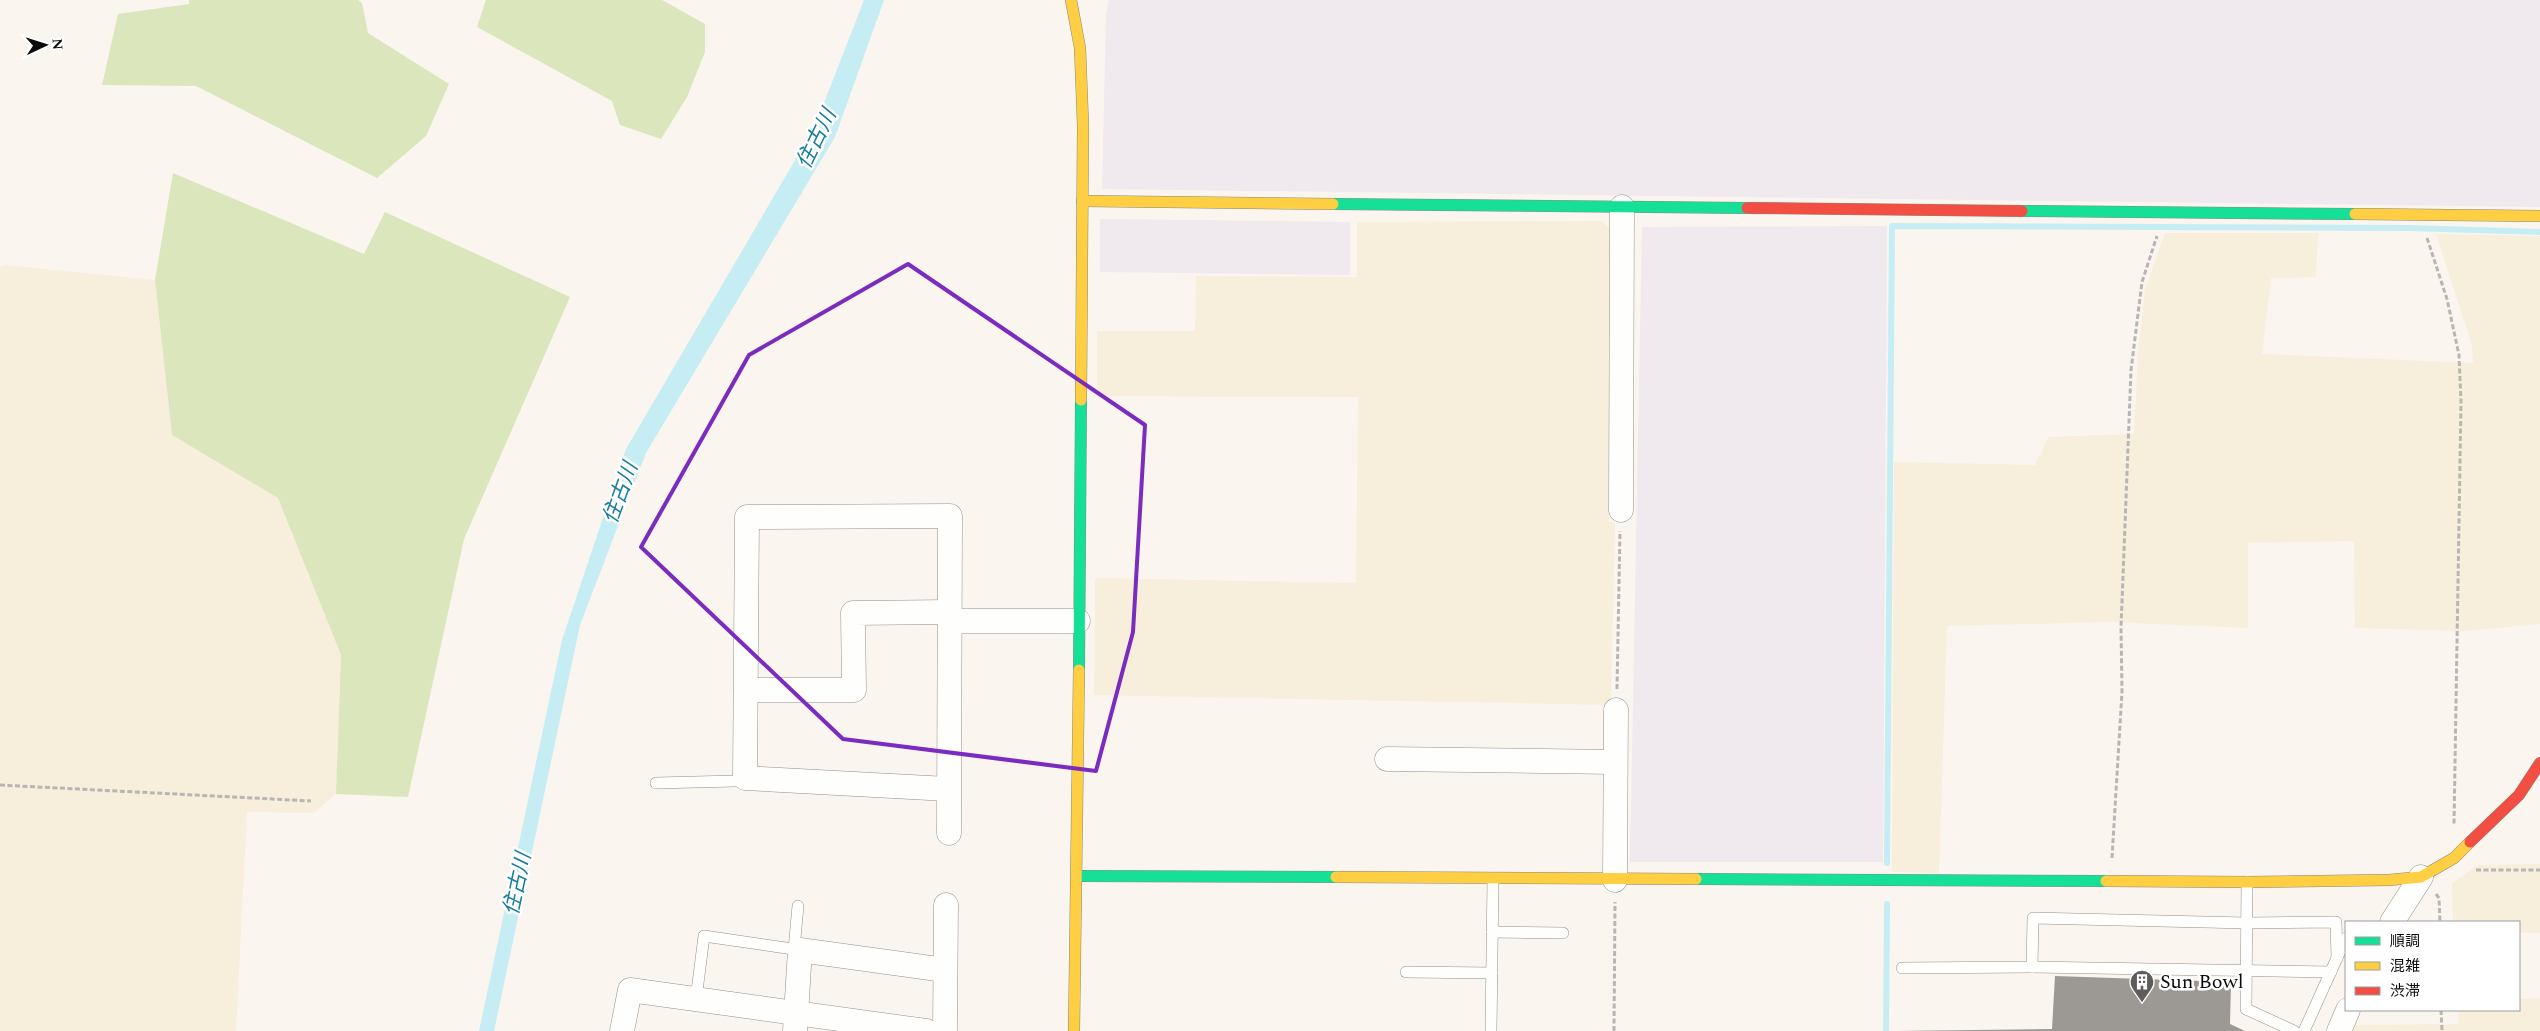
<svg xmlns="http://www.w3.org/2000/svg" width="2540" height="1031" font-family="Spectral,'Noto Sans JP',serif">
<rect width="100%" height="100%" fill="#faf5ef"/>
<g fill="#f0e9ed">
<polygon points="1109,0 2540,0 2540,207 1102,189 1106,15"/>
<polygon points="1100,219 1350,222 1350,275 1100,272"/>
<polygon points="1887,226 1883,862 1630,862 1642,227"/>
</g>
<g fill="#f7eedb">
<polygon points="1602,221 1614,232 1609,522 1615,523 1611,705 1094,695 1095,578 1356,583 1358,397 1097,396 1097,331 1195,331 1196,276 1357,277 1357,222"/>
<polygon points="2165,233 2318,233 2316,277 2271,278 2262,354 2473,363 2472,345 2436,234 2540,236 2540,624 2465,631 2355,628 2354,541 2248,543 2248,628 2109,622 1947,626 1939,873 1892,872 1894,462 2035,465 2049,437 2134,434 2138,355 2145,289"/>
<polygon points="5,265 155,280 172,435 278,498 341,655 336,794 314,813 247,812 236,1031 0,1031 0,267"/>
<polygon points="2540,864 2540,933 2519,933 2519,922 2453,922 2452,884 2465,874 2478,865"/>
<polygon points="2540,998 2540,1031 2353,1031 2355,1025 2459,1024 2458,1010 2519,1010 2519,999"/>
</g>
<g fill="#dbe6bd">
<polygon points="189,0 358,0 362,3 368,33 449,84 426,136 377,178 196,86 102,85 118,14 189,4"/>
<polygon points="486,0 662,0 705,24 705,52 687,97 661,139 620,125 612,101 477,27"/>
<polygon points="173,173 364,254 385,212 570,297 464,539 408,797 336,794 341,655 278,498 172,435 155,280"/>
</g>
<polygon fill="#c6edf4" points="864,0 884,0 835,137 646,453 580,625 494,1031 479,1031 562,640 626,449 815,126"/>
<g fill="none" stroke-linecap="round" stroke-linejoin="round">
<g stroke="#c6edf4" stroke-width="6">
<polyline points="1887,863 1892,226 2410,228 2540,232"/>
<polyline points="1886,1031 1887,904"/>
</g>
</g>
<polygon fill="#9c9995" points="2055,976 2231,982 2230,1024 2245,1031 1896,1031 2052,1029"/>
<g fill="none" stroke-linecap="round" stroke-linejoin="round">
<defs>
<g id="lane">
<polyline points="656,783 735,781 745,778"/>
<polyline points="2247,882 2246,1009 2294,1031"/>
<polyline points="1492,932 1563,933"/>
<polyline points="794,949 798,906"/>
<polyline points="2032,967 2331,972"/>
<polyline points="1902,968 2032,967 2033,918 2247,923 2336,922 2337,958"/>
<polyline points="1406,972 1492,973"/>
<polyline points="696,999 704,936 800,950"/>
<polyline points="1491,1031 1493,879"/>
<polyline points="2304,1031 2346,938"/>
</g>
<g id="street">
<polyline points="1621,510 1622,207"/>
<polyline points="950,621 1078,621"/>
<polyline points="746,690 854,690 853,613 950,612"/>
<polyline points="1387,759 1615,762"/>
<polyline points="948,789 745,778 747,517 950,516 949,833"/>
<polyline points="1615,880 1616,710"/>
<polyline points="2392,922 2421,877"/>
<polyline points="622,1031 630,990 926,1031"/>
<polyline points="795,1031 800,950 945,970"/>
<polyline points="945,1031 946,905"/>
<polyline points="2339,1031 2348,1010"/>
</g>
<g id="fast">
<polyline points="1333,204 1747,208"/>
<polyline points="2022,211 2355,214"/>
<polyline points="1079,670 1081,400"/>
<polyline points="1077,876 1336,877"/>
<polyline points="1696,879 2106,881"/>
</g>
<g id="slow">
<polyline points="1071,0 1080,48 1083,125 1081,400"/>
<polyline points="1082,201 1333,204"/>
<polyline points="2355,214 2540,216"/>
<polyline points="1336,877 1696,879"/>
<polyline points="2106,881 2247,882 2389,880 2421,877 2454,858 2470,842"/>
<polyline points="1074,1031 1079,670"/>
</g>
<g id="jam">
<polyline points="1747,208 2022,211"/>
<polyline points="2470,842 2519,795 2540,763"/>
</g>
</defs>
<use href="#lane" stroke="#93908e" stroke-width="12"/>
<use href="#street" stroke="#93908e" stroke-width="25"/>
<use href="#fast" stroke="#898784" stroke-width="12"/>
<use href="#slow" stroke="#898784" stroke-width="12"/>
<use href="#jam" stroke="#898784" stroke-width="12"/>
<g stroke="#b7b6b5" stroke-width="3" stroke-dasharray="5 2.5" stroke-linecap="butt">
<polyline points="2427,238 2447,299 2459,355 2461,402 2454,824"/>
<polyline points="1617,689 1620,531"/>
<polyline points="0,785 311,801"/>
<polyline points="2112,858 2122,692 2121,628 2131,370 2142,282 2157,236"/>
<polyline points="2476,870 2540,870"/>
<polyline points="2436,894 2439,898 2440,922"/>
<polyline points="2441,1010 2442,1031"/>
<polyline points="1614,1031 1615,902"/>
</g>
<use href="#lane" stroke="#fefefd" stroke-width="11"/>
<use href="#street" stroke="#fefefd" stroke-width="24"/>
<use href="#fast" stroke="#16e098" stroke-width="11"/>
<use href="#slow" stroke="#ffcf43" stroke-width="11"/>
<use href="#jam" stroke="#f24e42" stroke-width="11"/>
</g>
<path fill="none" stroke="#7b2cbf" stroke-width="4" stroke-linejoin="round" d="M 908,264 L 1145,425 L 1133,632 L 1096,771 L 843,739 L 641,547 L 749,355 Z"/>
<defs>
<symbol id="building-pin" viewBox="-11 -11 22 30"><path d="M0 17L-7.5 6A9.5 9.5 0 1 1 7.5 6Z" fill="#5f5d5b" stroke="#fff"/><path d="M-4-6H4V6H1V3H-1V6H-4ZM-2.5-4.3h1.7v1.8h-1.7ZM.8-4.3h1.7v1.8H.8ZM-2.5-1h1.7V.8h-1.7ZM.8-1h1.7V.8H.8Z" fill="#fff"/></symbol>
</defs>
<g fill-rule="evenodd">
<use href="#building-pin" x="2128" y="968" width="28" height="38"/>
</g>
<g text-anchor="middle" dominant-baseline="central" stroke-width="5" stroke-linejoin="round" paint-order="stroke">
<g font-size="20" fill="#0b0b0b" stroke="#fff" text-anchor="start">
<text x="2160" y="982">Sun Bowl</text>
</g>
<g font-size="21" font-style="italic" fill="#167d9c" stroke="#fff">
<text transform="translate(817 139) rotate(-64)">住古川</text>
<text transform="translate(621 493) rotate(-70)">住古川</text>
<text transform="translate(518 884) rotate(-78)">住古川</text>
</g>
</g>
<rect x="2345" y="921" width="175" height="90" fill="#ffffff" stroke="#9d9d9d"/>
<rect x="2355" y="937" width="25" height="8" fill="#16e098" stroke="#9d9d9d"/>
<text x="2390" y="946" font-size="15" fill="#0b0b0b">順調</text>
<rect x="2355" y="962" width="25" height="8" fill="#ffcf43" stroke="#9d9d9d"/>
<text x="2390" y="971" font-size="15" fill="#0b0b0b">混雑</text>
<rect x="2355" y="987" width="25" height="8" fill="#f24e42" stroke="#9d9d9d"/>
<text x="2390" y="996" font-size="15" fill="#0b0b0b">渋滞</text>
<g transform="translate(45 45) rotate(86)" stroke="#ffffff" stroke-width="4" paint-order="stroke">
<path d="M0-4L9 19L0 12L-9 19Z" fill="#0b0b0b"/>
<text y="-8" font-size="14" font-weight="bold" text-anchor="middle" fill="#0b0b0b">N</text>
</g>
</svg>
